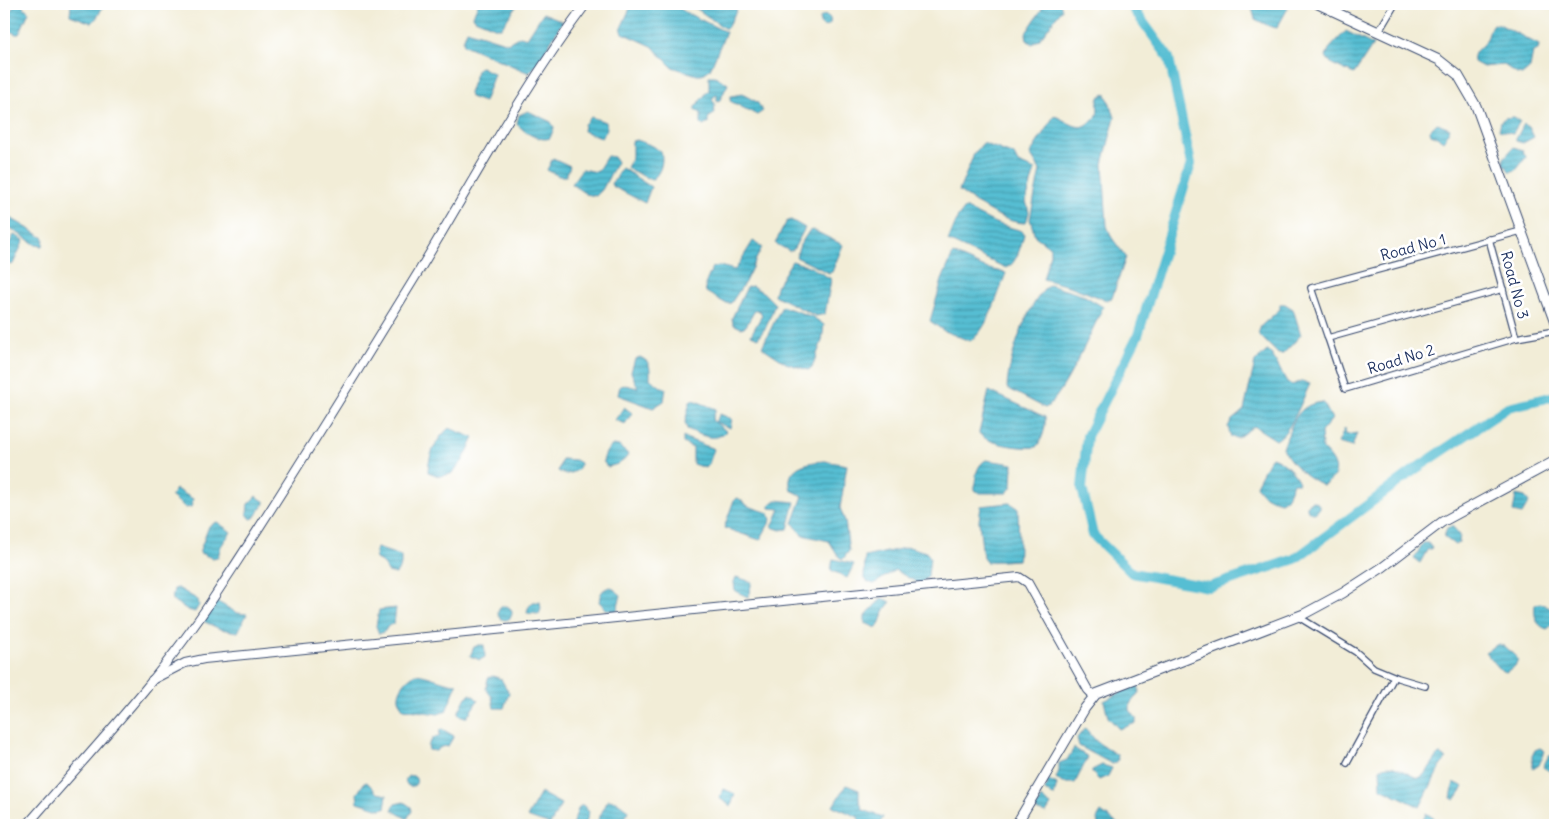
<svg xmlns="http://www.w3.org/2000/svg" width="1559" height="829" font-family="Delius,sans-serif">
<defs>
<pattern id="water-rules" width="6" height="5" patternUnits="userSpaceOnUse" patternTransform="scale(1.25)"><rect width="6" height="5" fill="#56bed3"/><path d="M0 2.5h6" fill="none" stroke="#469bae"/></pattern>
</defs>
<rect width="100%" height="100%" fill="#fff"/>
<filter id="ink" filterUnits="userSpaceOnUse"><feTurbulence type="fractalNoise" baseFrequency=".02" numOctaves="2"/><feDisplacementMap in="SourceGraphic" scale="10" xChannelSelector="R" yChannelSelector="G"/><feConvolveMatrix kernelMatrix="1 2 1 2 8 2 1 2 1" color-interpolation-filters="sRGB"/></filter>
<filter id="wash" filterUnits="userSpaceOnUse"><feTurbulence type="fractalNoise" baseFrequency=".0096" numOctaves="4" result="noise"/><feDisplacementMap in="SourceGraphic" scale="20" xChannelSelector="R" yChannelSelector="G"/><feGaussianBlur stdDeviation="1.12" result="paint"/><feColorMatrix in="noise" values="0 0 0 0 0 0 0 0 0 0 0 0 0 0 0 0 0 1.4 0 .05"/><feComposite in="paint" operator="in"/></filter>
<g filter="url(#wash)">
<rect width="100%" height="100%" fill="#f2edd7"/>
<g fill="url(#water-rules)" stroke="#387698">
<polygon points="15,4 23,6 29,12 19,34 16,34 4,28 4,21"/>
<polygon points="71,4 104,4 98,16 92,23 70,15"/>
<polygon points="478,4 518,4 501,28 497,28 475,19 473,16"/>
<polygon points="632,4 672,4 687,13 726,32 710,69 702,75 697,75 672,67 652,46 623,33 621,28"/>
<polygon points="684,4 740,4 727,28 724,28 697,9"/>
<polygon points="1040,4 1060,4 1062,9 1039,40 1032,44 1027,40 1026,33 1042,9"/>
<polygon points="1258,4 1283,4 1288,8 1277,28 1269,26 1255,19 1252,8"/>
<polygon points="543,13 563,21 536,66 529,73 464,45 463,41 467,30 508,43 520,36 527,38"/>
<circle cx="825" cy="21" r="5.5"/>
<path d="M 1493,24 L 1501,25 L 1539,45 L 1538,50 L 1533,52 L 1530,68 L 1522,75 L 1517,74 L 1504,65 L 1483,67 L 1474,62 C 1472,50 1481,49 1486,40 C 1490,35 1488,30 1493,24 Z"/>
<polygon points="1346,31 1373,45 1354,74 1332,64 1326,57 1329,49"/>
<polygon points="481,67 494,74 484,102 470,97 469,93 478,68"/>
<polygon points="709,76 715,76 728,84 720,100 717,101 717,94 712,99 715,104 714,114 708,118 708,123 703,126 701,124 701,113 695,110 695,107 709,90"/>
<polygon points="742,94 757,102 763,111 757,115 730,101 731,96"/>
<path d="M 1106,94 L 1115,117 L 1103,164 L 1107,226 L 1112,238 L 1126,257 L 1112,298 L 1106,300 L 1072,287 L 1043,279 L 1050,254 L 1050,247 L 1035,236 L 1030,219 L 1040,170 L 1030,154 L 1054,116 C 1066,119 1076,132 1088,124 C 1091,121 1095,120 1097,115 C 1099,109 1096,102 1100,96 Z"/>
<path d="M 528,111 L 551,122 L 554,128 L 550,138 C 540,142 522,132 517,123 L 519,115 Z"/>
<polygon points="591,117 606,122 607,129 602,138 583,131 584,124"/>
<polygon points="1514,117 1520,121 1513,133 1499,130 1501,121 1505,118"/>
<polygon points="1437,123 1450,128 1444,141 1431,134 1430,130"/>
<polygon points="1524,124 1529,127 1534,137 1523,143 1516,141 1516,139"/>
<path d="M 637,140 L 653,146 L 661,152 C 664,162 660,175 651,180 L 627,168 L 632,157 L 632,141 Z"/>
<path d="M 983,143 L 1014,155 L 1018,163 L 1035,170 L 1026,201 L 1029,212 L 1026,223 C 1003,223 978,204 959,191 L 974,154 Z"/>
<polygon points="1514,147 1522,150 1526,157 1517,169 1510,172 1504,164 1504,158"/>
<polygon points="607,156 614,157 617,162 602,190 596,196 586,194 571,184 582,169 597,172"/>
<polygon points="553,158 570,166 566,176 559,176 547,170"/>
<polygon points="622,168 651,187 645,203 612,186 611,183 617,178 618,172"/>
<path d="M 965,208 L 995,223 L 1022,231 L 1024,234 C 1021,245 1017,264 1006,268 L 948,241 L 958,217 Z"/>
<polygon points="4,214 44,238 43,246 36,245 4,224"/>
<polygon points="791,220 805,228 793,250 789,251 775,243 787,221"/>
<polygon points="813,230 843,245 832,272 829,273 796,257 800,245 809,231"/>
<polygon points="14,235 24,240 13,264 11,265 4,261 4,253"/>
<polygon points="753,241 762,247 745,282 731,303 725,303 706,292 705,285 712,268 719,266 735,270"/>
<path d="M 953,254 L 985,268 L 1006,273 C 999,291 987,332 970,341 L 944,331 L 930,321 L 942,280 Z"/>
<polygon points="792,261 811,267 831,279 825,314 816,316 774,295 776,287"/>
<path d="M 1049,285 L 1085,296 L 1103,307 C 1094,326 1061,401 1045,408 L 1007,388 C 1008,360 1027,303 1049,285 Z"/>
<polygon points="752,286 764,293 775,304 766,327 758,338 751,335 762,315 760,311 755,310 746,326 741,328 733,324 732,318 747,287"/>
<polygon points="1280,304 1285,304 1293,309 1301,335 1283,354 1278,354 1258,334 1261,326 1280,309"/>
<polygon points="782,306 813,317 824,325 822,341 812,367 808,370 786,363 762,347"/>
<path d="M 1267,351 L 1271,353 L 1287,382 L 1292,385 L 1302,381 L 1310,384 C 1302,400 1291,432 1276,440 L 1254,426 L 1237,438 L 1231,437 L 1228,427 L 1231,421 L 1244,410 L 1255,362 Z"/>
<path d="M 640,357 C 651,362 650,367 650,379 L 661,387 L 666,388 L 664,401 L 653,408 L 618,395 L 620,386 L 625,385 L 638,388 L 631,372 L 635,359 Z"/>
<path d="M 989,391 L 1045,417 C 1046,427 1043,439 1036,447 C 1023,449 986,444 979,433 Z"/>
<path d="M 693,400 L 716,409 L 712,420 L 726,431 C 716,444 699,434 687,429 L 685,422 L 690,402 Z"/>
<path d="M 1323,402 L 1332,419 L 1321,432 L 1322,448 C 1334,460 1345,474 1323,485 C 1307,478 1290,464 1283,448 C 1292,426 1295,404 1323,402 Z"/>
<polygon points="624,407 632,413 625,424 615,420"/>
<polygon points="720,414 732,419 730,428 715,422"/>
<path d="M 449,428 L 474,438 L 462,462 L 451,474 L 439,476 L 428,472 C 428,456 436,439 449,428 Z"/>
<polygon points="1345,428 1346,435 1357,433 1352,447 1338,443"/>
<polygon points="683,437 714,449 709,464 705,468 693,464 693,448 683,443"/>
<path d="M 613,445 L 619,446 L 628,454 C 625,463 615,465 607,467 L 603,461 C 605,454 607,449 613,445 Z"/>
<path d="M 1272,457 C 1282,460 1296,473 1299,483 L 1293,483 L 1286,499 L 1281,502 C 1269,499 1261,496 1256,485 L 1268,462 Z"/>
<path d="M 562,459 L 575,460 L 580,463 L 579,469 C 571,474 565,476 558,471 Z"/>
<path d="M 986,460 L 1013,464 L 1012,486 L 1007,493 L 979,493 L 975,490 C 975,480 975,466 986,460 Z"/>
<path d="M 825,461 L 847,465 L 840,508 L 845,521 L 849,551 L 843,559 L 839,557 L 829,541 L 802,535 L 793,523 L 803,496 L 791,490 C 784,466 808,462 825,461 Z"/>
<polygon points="176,489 193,499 191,507 186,508 171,496"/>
<polygon points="1516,495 1525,497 1529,502 1522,514 1513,512"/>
<polygon points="256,496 265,502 254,518 251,519 247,514 248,504"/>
<polygon points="738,498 748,506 769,513 771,520 760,540 724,528 734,500"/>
<polygon points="776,500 795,502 788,529 780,530 772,527 780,509 770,508 770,505"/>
<circle cx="1313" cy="507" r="6"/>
<path d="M 1010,503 L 1018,508 C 1018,518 1020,556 1018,560 L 986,562 L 983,558 L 979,521 L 981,506 Z"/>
<polygon points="217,522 231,532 221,546 218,557 212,558 200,553 200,550 209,526"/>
<polygon points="1452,526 1460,535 1459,542 1455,545 1444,537 1447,528"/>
<polygon points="1423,543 1428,543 1432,548 1427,550 1420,563 1414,559"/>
<polygon points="909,547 926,552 930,557 928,576 921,585 895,570 874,584 868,582 864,578 865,557"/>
<polygon points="377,548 401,556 401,565 396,574 388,572 383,563 376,559 375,551"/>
<polygon points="833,559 854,564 847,578 831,570"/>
<polygon points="736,577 752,582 748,597 735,591 734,582"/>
<path d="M 611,587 L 621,595 L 617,610 L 614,612 L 606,609 L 599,602 C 601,593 601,589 611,587 Z"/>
<polygon points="178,588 198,600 199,605 195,612 188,610 172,600 174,589"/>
<path d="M 882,598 L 891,602 C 881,612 883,618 877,628 L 865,623 L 865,616 Z"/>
<polygon points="216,601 237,613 247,614 238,632 220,629 203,621"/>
<polygon points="533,602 540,602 541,609 539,614 527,613 528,608"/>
<path d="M 1541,603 L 1555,611 L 1555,623 L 1547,629 C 1535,625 1534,616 1535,604 Z"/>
<circle cx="505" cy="613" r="7"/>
<polygon points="396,608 394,624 388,626 385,631 379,634 376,626 379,610"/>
<polygon points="1498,644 1506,647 1518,659 1515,666 1506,672 1501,670 1485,652"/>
<polygon points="479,645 484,645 485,657 480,660 470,656 474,647"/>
<path d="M 415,674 C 430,675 442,683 457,684 L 446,711 L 438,714 L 403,709 C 393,695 403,682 415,674 Z"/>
<polygon points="493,676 501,679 509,693 504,708 494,708 492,697 486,689 488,678"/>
<polygon points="1133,686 1138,686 1140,691 1130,704 1130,710 1136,718 1136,723 1119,729 1108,717 1104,701"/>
<polygon points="471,694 478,700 467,717 461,717 458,713 466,697"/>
<polygon points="1085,728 1097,742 1117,755 1118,759 1116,763 1112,764 1079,746 1077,738"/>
<polygon points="442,729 454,736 448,746 441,747 436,751 429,750 428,746 433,738 439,737 440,730"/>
<polygon points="1074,748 1088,757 1075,783 1062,783 1056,778 1059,771 1059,763 1067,760"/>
<polygon points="1540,748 1545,751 1539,765 1533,769 1532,756 1535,750"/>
<path d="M 1439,754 L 1447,759 L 1441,765 L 1420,807 L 1381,788 L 1380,769 C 1393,760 1405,775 1419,778 L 1425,774 Z"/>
<polygon points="1549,755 1555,757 1554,774 1543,767"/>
<polygon points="1102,765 1112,768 1108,776 1099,780 1092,773 1092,770"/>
<circle cx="411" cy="781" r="5.5"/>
<polygon points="1049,780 1057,784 1054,796 1044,790 1048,785 1046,781"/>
<polygon points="367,782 377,793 387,795 385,808 380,809 358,802 357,794 364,783"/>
<polygon points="1454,782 1464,787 1455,800 1451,798"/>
<polygon points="846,785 859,790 859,800 863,810 883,817 879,825 861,825 858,817 833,806"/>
<polygon points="724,789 735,794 731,806 719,798"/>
<polygon points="541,793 561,804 550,825 527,817"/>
<polygon points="1041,798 1051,805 1046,813 1035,810"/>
<polygon points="608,800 616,801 628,810 624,822 620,825 603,825 598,820"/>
<polygon points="404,802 411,807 412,811 407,819 392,810 395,804"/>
<polygon points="583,805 589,812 585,825 572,825 579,807"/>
<polygon points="1101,812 1118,824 1117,825 1098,825 1097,819"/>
<polygon points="1426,813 1438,821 1436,825 1416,825 1419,821 1423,821"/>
</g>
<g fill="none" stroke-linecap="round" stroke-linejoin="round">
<polyline stroke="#56bed3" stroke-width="10" points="1130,4 1169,58 1191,164 1138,335 1087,436 1082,488 1093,535 1132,573 1209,587 1295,559 1417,468 1508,407 1555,396"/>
</g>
</g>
<g filter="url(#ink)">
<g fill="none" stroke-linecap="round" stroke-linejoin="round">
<defs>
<g id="minor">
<polyline points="1379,31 1395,4"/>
<polyline points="1489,239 1516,338"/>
<polyline points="1503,289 1328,338 1311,288 1521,231"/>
<polyline points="1328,338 1345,389 1516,338 1555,331"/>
<polyline points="1297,616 1356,652 1374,668 1398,678 1425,686"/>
<polyline points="1347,763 1394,677"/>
</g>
<g id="secondary">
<path d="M 152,680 L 185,663 L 204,659 C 476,634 747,603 1019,577 L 1028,583 L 1088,690 L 1094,696"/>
<path d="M 27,825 C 91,751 160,679 214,597 C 285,490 352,380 419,271 C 473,181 523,88 586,4"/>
</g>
<g id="primary">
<polyline points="1318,4 1439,60 1458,75 1476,106 1555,323"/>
<polyline points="1016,825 1085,708 1096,694 1304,614 1343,593 1383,567 1442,522 1555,461"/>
</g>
</defs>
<use href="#minor" stroke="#3b4c70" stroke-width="8"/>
<use href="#secondary" stroke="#3b4c70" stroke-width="10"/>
<use href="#primary" stroke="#3b4c70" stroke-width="11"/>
<use href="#minor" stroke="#fff" stroke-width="5.5"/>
<use href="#secondary" stroke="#fff" stroke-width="8"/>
<use href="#primary" stroke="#fff" stroke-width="9"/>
</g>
</g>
<g text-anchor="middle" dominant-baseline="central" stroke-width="5" stroke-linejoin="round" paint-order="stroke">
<g font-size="15" fill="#1b2f5e" stroke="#fff">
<text transform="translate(1413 247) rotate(-15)">Road No 1</text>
<text transform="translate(1515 285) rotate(75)">Road No 3</text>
<text transform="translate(1401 359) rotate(-17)">Road No 2</text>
</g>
</g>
<rect width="1559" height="829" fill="none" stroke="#fff" stroke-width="20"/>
</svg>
